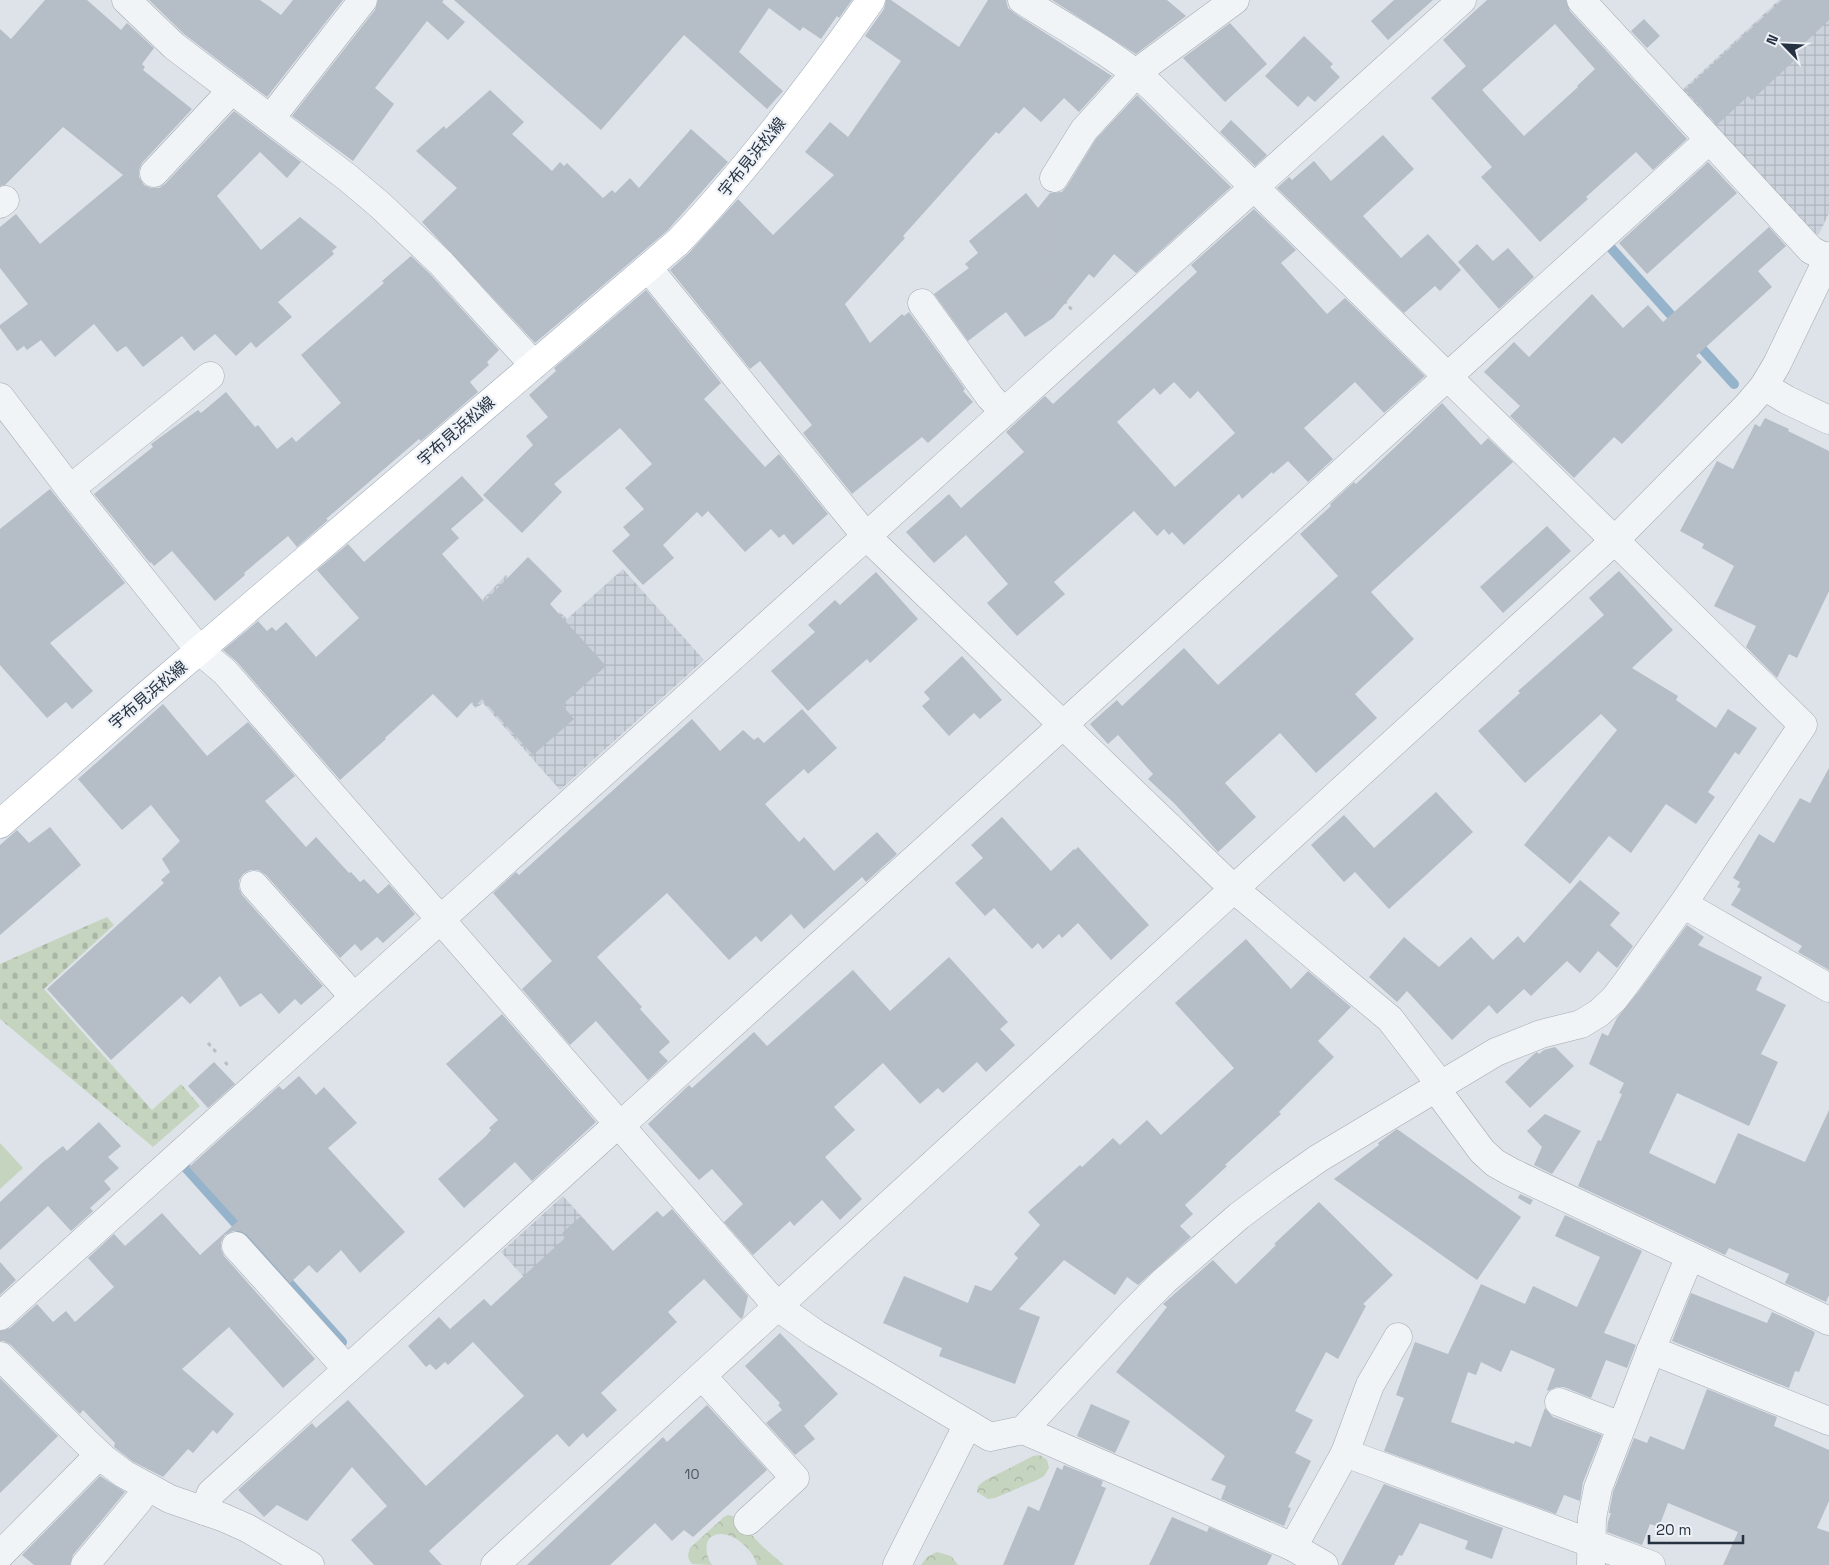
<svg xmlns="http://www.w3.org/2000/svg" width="1829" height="1565" font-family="'Space Grotesk','Noto Sans JP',sans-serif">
<defs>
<pattern id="industrial-grid" width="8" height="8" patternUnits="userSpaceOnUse" patternTransform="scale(1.25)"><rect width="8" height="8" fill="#ccd2db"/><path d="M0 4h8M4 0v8" fill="none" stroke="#afb5bd"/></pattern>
<pattern id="forest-crowns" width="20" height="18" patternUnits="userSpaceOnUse" patternTransform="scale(1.25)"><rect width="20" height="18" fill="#c5d4bf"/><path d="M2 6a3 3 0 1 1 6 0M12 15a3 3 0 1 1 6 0" fill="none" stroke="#a9b6a5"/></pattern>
<pattern id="cemetery-stones" width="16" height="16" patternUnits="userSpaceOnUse" patternTransform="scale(1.25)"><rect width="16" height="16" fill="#c5d4bf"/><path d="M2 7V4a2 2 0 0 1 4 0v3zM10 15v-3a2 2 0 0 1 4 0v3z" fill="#a9b6a5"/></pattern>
</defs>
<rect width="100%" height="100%" fill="#dee3e9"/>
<g fill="url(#industrial-grid)">
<polygon points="1779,0 1829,0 1829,213 1819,234 1810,236 1679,93"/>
<polygon points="623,569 704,660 560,790 483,703 476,708 425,659 506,575 551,619 560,612 567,619"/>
<polygon points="563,1196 638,1278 576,1334 501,1252"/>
</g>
<g fill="url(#forest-crowns)">
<polygon points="1040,1455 1047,1460 1049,1468 1044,1476 1037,1480 995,1498 988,1499 977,1492 978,1486 984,1481 1033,1456"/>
<path d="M 728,1515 L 733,1516 L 737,1519 L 762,1546 L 784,1565 L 757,1565 C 754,1551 735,1533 720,1534 C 702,1535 705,1555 712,1565 L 692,1564 C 687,1558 687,1554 691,1547 L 724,1517 Z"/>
<polygon points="937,1552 951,1556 958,1565 921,1565 927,1557"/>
</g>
<polygon fill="url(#cemetery-stones)" points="107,917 114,925 44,989 152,1110 181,1084 200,1106 153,1147 0,1019 0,964"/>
<polygon fill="#c5d4bf" points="0,1143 23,1168 0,1189"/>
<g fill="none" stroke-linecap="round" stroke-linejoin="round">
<g stroke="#96b3cc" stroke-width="10">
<polyline points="1611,248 1679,324"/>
<polyline points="1694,340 1734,384"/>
<polyline points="186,1168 342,1342"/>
</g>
</g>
<g fill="#b5bdc6" fill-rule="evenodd">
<polygon points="45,0 87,0 121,30 127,23 154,48 142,64 145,67 143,70 192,109 142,163 139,170 139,177 144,185 151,188 159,188 165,184 234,111 301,162 287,178 260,152 217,196 261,250 300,217 337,247 332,251 334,254 278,302 292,317 256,348 251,342 236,356 215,334 194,351 182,336 143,367 126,346 117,352 94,324 55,357 41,340 27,350 24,346 17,351 0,328 0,325 28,304 0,268 0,227 16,214 40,244 123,175 63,127 5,185 0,186 0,29 11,39"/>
<polygon points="149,0 260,0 281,15 293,0 343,0 267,97 184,34"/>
<polygon points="378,0 444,0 442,2 465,22 448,40 427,21 375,88 394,104 353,161 292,116 375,10"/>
<polygon points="454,0 852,0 839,18 837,16 821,39 803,27 800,31 769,8 739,52 783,91 767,109 684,35 601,130"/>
<polygon points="886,0 891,0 959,47 988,0 1006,0 1008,8 1014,13 1112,76 1079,112 1064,98 1041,122 1024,107 999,134 996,132 903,236 905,238 845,304 870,343 902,314 904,316 909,312 965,389 963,391 973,402 928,443 922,437 852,494 803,433 812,425 760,361 750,369 670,270 689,253 738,199 773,235 834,175 805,152 830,122 848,137 901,61 865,36 884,9"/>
<polygon points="1052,0 1167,0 1186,16 1136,54"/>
<polygon points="1394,0 1433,0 1388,40 1371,21"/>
<path d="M 1487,0 L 1566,0 L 1570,11 L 1687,139 L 1653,170 L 1636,152 L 1586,197 L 1588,199 L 1540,242 L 1481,177 L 1492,167 L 1431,98 L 1466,66 L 1443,40 ZM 1555,24 L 1595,69 L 1577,86 L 1578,87 L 1524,136 L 1482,90 Z"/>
<polygon points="1782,0 1829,0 1829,20 1794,53 1798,57 1752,100 1748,96 1717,125 1685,90"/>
<polygon points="1644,19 1660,36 1647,48 1631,31"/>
<polygon points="1230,23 1267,64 1225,102 1183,58"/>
<polygon points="1304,36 1333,64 1330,67 1340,77 1315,102 1308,96 1298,107 1265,76"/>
<polygon points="490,90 524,122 512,134 552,171 560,162 564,166 567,163 603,198 612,190 615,193 630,178 639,188 691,129 728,162 667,231 535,343 422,222 457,188 416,151 444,126 446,129"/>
<polygon points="1137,95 1231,187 1136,273 1114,254 1094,278 1089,274 1053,318 1025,337 1006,312 968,341 934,294 969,268 965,264 978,253 969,241 1026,193 1038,208 1050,193 1062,192 1067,186 1096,139"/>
<polygon points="1231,120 1267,155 1255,166 1220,132"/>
<polygon points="1383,135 1414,169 1363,216 1401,258 1428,234 1461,270 1440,291 1435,286 1404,313 1277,188 1289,177 1292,180 1314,161 1331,181"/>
<polygon points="1708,162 1737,193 1647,274 1619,243"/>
<path d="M 1254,209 L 1296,250 L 1281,263 L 1327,314 L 1345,298 L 1425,376 L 1384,413 L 1355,382 L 1304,428 L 1333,459 L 1308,482 L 1288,461 L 1273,474 L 1272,472 L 1242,499 L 1239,494 L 1184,545 L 1172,532 L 1169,535 L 1164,529 L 1157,536 L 1134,511 L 1054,582 L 1065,594 L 1017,636 L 987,603 L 1008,584 L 966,535 L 934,563 L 906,532 L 949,494 L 961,508 L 1024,452 L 1006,432 L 1045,396 L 1053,404 L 1197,272 L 1191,265 ZM 1174,382 L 1190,399 L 1198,391 L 1235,433 L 1175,487 L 1117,422 L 1154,388 L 1160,395 Z"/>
<polygon points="1769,227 1786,246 1758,271 1772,287 1696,356 1702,362 1622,444 1614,437 1574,478 1510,416 1520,406 1484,372 1514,342 1529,357 1592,294 1623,328 1648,305 1663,322"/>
<polygon points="1477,244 1493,261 1508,248 1534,277 1499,309 1458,262"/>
<polygon points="411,256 430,274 499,350 487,362 489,365 470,382 478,392 421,441 419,439 326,519 328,520 297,547 288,536 244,573 245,575 215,601 172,551 154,566 151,562 150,563 94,494 153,447 151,444 198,410 201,413 226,392 255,427 258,425 277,449 292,437 296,442 341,403 301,355 384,283 382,281"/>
<polygon points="646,290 721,383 704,399 765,467 779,454 828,514 793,545 784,534 779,538 771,529 745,552 708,511 702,517 697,512 663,545 674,558 643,585 612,551 630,535 623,527 644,509 625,488 652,464 620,428 554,484 562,492 522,533 483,495 533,445 526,436 548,417 529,395 556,371 554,368"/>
<polygon points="1442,403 1481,445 1488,438 1513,462 1371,592 1414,639 1355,694 1377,718 1316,773 1280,733 1225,783 1256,817 1218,852 1175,804 1148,779 1153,774 1118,735 1108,744 1090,724 1117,700 1122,706 1184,648 1218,685 1338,576 1300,534 1331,506 1330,504 1354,482 1356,484"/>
<polygon points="1765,418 1789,429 1788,431 1829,451 1829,591 1797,658 1789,654 1777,678 1746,647 1756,626 1714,606 1734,566 1702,548 1704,544 1680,531 1717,461 1733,469 1755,424 1760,427"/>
<polygon points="462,476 484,500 451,529 459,538 442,554 484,602 528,557 562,591 550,604 606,666 562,705 574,719 533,755 482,699 475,706 472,702 457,718 433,694 385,738 386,739 340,780 237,662 223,650 258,621 267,631 272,627 276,631 286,622 316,657 359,618 317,570 348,544 364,562"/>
<polygon points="50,489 125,583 50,643 93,691 72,709 66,702 47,718 0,665 0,529"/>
<polygon points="1547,526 1571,551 1503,613 1480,587"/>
<polygon points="1619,571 1673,630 1632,668 1678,696 1676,700 1716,728 1728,709 1757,728 1739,755 1735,752 1708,792 1715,797 1696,824 1666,804 1631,853 1609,836 1570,884 1524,845 1617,730 1601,714 1525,783 1478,731 1520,693 1518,691 1604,615 1589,598"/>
<polygon points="876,572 918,619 870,663 867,659 808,711 771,671 815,632 808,625 835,600 840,605"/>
<polygon points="962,656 1002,700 980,719 974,713 949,736 922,706 930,699 924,692"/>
<polygon points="163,704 207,756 248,722 295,776 265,801 306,847 316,837 349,873 351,872 360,882 364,879 378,894 389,884 415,914 383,943 377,937 361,951 355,944 340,958 266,875 258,870 250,870 243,874 239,880 239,888 242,895 323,986 301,1005 295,999 279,1014 261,993 240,1007 220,976 190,1004 182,996 111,1060 47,989 164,883 161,880 170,872 162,859 180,841 151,805 122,830 78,779"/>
<polygon points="802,709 837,748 808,774 804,769 765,804 799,842 804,837 834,871 877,832 897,854 866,882 862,877 804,929 791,914 761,942 756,936 729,960 667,893 597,957 642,1007 640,1009 670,1042 659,1052 668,1061 648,1080 596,1021 570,1045 522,989 552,961 493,893 516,872 519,875 692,719 720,751 743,730 754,740 758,737 764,743"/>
<polygon points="1829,768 1829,970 1798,952 1802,946 1731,905 1741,889 1737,887 1740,882 1733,878 1759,834 1774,843 1800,798 1810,803"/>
<polygon points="1436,792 1473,832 1389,909 1355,872 1344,882 1311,845 1344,815 1374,848"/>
<polygon points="1002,817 1051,871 1074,849 1075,850 1078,847 1149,925 1111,960 1078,923 1062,938 1059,934 1043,949 1038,943 1032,949 994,908 985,916 955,883 983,858 971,845"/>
<polygon points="50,827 81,865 0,935 0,845 17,830 29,843"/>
<polygon points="1580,880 1620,913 1610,925 1633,946 1617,968 1598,951 1580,973 1567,961 1531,996 1524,989 1497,1014 1489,1005 1452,1040 1407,991 1397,1002 1369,977 1404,937 1439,967 1471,937 1493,960 1518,936 1524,943"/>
<polygon points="1687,925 1704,937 1698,945 1762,977 1756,990 1786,1005 1761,1054 1778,1062 1749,1126 1677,1093 1649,1153 1715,1184 1738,1133 1805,1162 1829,1110 1829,1295 1826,1302 1785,1283 1789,1274 1729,1248 1725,1255 1578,1186 1598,1140 1601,1141 1622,1094 1619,1093 1624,1083 1589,1064 1602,1033 1608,1036 1617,1018 1639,991"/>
<polygon points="1246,939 1291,989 1308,971 1351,1007 1318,1041 1334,1057 1279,1112 1281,1114 1225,1165 1227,1166 1185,1205 1193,1214 1180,1226 1191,1237 1138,1285 1127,1277 1115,1295 1064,1260 1019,1309 1040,1317 1015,1384 939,1356 942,1348 883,1323 904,1276 968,1303 975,1285 991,1291 1018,1258 1014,1254 1040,1225 1028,1212 1080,1165 1082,1167 1113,1138 1120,1145 1147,1120 1161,1135 1234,1068 1175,1003"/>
<polygon points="949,957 1008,1022 1000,1029 1015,1045 986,1072 977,1062 943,1093 938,1088 920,1104 883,1063 834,1107 855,1130 825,1157 862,1199 840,1220 822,1200 794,1226 790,1221 753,1255 724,1222 743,1204 712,1169 699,1180 648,1124 689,1085 692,1088 754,1032 767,1046 853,970 890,1011"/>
<polygon points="502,1014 596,1122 532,1181 515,1162 464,1208 438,1179 486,1136 491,1130 489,1128 498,1120 446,1064"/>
<polygon points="1555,1047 1574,1066 1530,1108 1505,1082 1534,1054 1537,1052 1539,1054 1544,1050"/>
<polygon points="214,1062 235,1084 208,1108 188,1086"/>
<polygon points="299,1076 316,1095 324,1087 357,1123 328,1148 405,1232 360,1273 341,1250 317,1273 309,1265 290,1283 247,1235 240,1231 233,1231 225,1235 221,1242 221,1249 224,1256 315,1359 283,1388 229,1327 182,1369 234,1414 217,1434 213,1430 193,1453 188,1449 163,1477 132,1461 114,1447 115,1443 83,1410 80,1414 11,1345 4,1341 0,1341 0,1331 10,1328 37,1304 53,1322 66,1311 75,1322 114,1287 88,1258 114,1234 125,1246 162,1213 200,1255 238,1221 189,1167 279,1086 283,1090"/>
<polygon points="1545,1114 1581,1131 1552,1174 1534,1165 1542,1147 1527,1131"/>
<polygon points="99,1122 121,1146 108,1157 119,1168 104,1181 111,1189 90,1208 93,1211 71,1231 48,1206 0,1250 0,1202 43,1162 63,1146 67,1151"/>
<polygon points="1397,1129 1521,1217 1477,1280 1334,1179 1379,1145 1378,1143"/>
<polygon points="1520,1194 1533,1200 1530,1205 1518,1198"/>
<polygon points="1319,1202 1393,1275 1363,1304 1366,1306 1338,1359 1326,1352 1295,1411 1313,1420 1295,1453 1311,1461 1288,1507 1291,1508 1284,1526 1221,1499 1226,1486 1211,1480 1225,1456 1116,1372 1167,1307 1163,1304 1213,1260 1236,1284 1276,1245 1274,1244"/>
<polygon points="672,1209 748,1296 743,1317 741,1319 704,1279 668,1312 677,1322 601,1393 617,1410 587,1438 583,1433 569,1447 557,1434 429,1551 442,1565 374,1565 351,1540 387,1506 352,1467 307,1521 277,1505 264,1517 238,1490 312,1423 316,1428 348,1400 426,1486 524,1396 473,1342 448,1365 445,1362 436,1370 430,1364 426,1367 408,1346 439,1317 450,1329 484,1299 491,1306 566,1237 562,1233 581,1216 613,1251 657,1211 663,1217"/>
<polygon points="1565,1215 1642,1251 1604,1333 1636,1345 1627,1368 1606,1360 1591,1398 1564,1387 1556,1387 1548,1391 1547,1390 1555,1369 1511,1350 1501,1372 1481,1362 1476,1375 1468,1372 1451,1422 1514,1444 1515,1441 1531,1447 1545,1408 1553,1417 1602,1435 1583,1482 1580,1501 1564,1495 1556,1514 1384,1451 1404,1398 1396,1395 1415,1342 1448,1354 1481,1284 1525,1304 1533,1286 1577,1307 1600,1257 1555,1236"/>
<polygon points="0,1262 16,1280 0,1295"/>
<polygon points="1691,1293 1767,1323 1772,1312 1813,1331 1815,1333 1799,1372 1795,1371 1789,1388 1672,1341"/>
<polygon points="780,1333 838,1394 804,1426 815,1439 795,1455 766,1423 782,1410 778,1405 780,1403 745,1366"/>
<polygon points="0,1378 58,1436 0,1493"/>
<polygon points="1707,1389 1777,1417 1774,1426 1829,1450 1829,1501 1817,1528 1829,1532 1829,1565 1723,1565 1738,1532 1668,1503 1659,1527 1650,1524 1642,1545 1607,1532 1608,1522 1611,1513 1609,1513 1613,1492 1634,1438 1647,1443 1650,1436 1684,1450"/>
<polygon points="1091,1404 1130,1421 1115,1453 1077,1436"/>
<polygon points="707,1405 767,1470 693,1537 684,1530 672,1541 655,1523 610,1565 527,1565 663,1437 667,1442"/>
<polygon points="1064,1465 1103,1481 1101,1486 1106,1488 1074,1565 1003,1565 1028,1506 1039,1511 1057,1467 1062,1470"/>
<polygon points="100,1476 125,1492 73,1555 70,1565 34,1565 22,1555"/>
<polygon points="1384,1484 1503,1528 1492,1559 1465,1549 1468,1541 1420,1523 1402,1556 1399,1555 1394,1565 1341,1565"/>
<polygon points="1172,1517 1207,1532 1209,1527 1272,1555 1267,1565 1149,1565"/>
</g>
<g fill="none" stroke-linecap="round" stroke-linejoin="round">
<defs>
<g id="minor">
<polyline points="126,0 174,46 348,178 380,205 441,263 534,365"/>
<polyline points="1581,0 1811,250 1828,259"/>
<polyline points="270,119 363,0"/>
<polyline points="154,173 232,90"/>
<polyline points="1054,178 1084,130 1136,73 1235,0"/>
<polyline points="0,204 5,200"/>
<polyline points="648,268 866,536 1234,889 1390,1019 1433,1075 1442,1097 1482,1151 1495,1163 1511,1172 1829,1321"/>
<polyline points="922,303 990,397 1004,412"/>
<polyline points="1764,386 1787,400 1829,420"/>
<path d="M 0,397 L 70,489 L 200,651 L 225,672 L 778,1307 L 816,1334 L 990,1437 L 1023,1430 L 1129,1316 L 1164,1281 L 1239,1216 L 1279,1186 L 1319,1158 L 1496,1052 L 1541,1034 L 1581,1024 L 1599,1013 L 1614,999 L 1627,982 L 1683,904 L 1803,725 L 1153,88 C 1114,53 1066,28 1022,0"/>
<polyline points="70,489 210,376"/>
<polyline points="254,885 354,997"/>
<polyline points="1683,904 1829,988"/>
<polyline points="621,1125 1709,140"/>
<polyline points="236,1246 347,1369"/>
<polyline points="0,1316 1462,0"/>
<polyline points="1651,1350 1829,1421"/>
<polyline points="0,1356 85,1441 104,1459 124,1474 170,1499 222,1517 247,1528 310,1565"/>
<polyline points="702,1376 795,1478 748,1521"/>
<polyline points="1559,1402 1621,1426"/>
<polyline points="1023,1430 1293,1547 1324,1565"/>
<polyline points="1345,1453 1651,1565"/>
<polyline points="204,1511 211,1493 619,1123"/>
<polyline points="1293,1547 1345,1453 1370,1385 1398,1337"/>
<polyline points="0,1555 99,1455"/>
<polyline points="85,1565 139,1500 147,1487"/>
<polyline points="495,1565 1614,541 1747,406 1764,386 1777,364 1829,256"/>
<polyline points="897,1565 968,1424"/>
<polyline points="1591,1565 1592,1518 1598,1488 1651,1350 1690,1256"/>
</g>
<path id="major" d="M 0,824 L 147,695 L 678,242 C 713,206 744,168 775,129 C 808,87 840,44 871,0"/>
</defs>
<use href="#minor" stroke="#a3aab3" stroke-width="29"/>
<use href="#major" stroke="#9da8b6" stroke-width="29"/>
<g stroke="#b8bec4" stroke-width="3" stroke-dasharray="4 4" stroke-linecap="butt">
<polyline points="1045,206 1039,272 1072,310"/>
<polyline points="208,1043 216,1052"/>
<polyline points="225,1062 230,1068"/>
</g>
<use href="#minor" stroke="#f1f4f7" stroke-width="28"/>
<use href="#major" stroke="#fff" stroke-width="28"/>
</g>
<g text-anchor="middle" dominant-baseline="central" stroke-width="4.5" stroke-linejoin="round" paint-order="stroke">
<g font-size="14" fill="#4a5562">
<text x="692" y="1474">10</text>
</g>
<g font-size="16" fill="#263241" stroke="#eef2f7">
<text transform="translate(752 157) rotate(-51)">宇布見浜松線</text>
<text transform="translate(456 431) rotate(-41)">宇布見浜松線</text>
<text transform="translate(148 695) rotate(-40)">宇布見浜松線</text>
</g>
</g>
<g transform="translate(1784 45) rotate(294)" stroke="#eef2f7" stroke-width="4" paint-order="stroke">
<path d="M0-4L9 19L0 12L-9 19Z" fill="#263241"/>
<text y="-8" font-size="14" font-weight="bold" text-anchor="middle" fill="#263241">N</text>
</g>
<path d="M1649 1535v8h94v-8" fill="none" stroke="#263241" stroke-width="2.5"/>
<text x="1656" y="1535" font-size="15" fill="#263241" stroke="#eef2f7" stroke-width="4" paint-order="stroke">20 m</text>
</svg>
